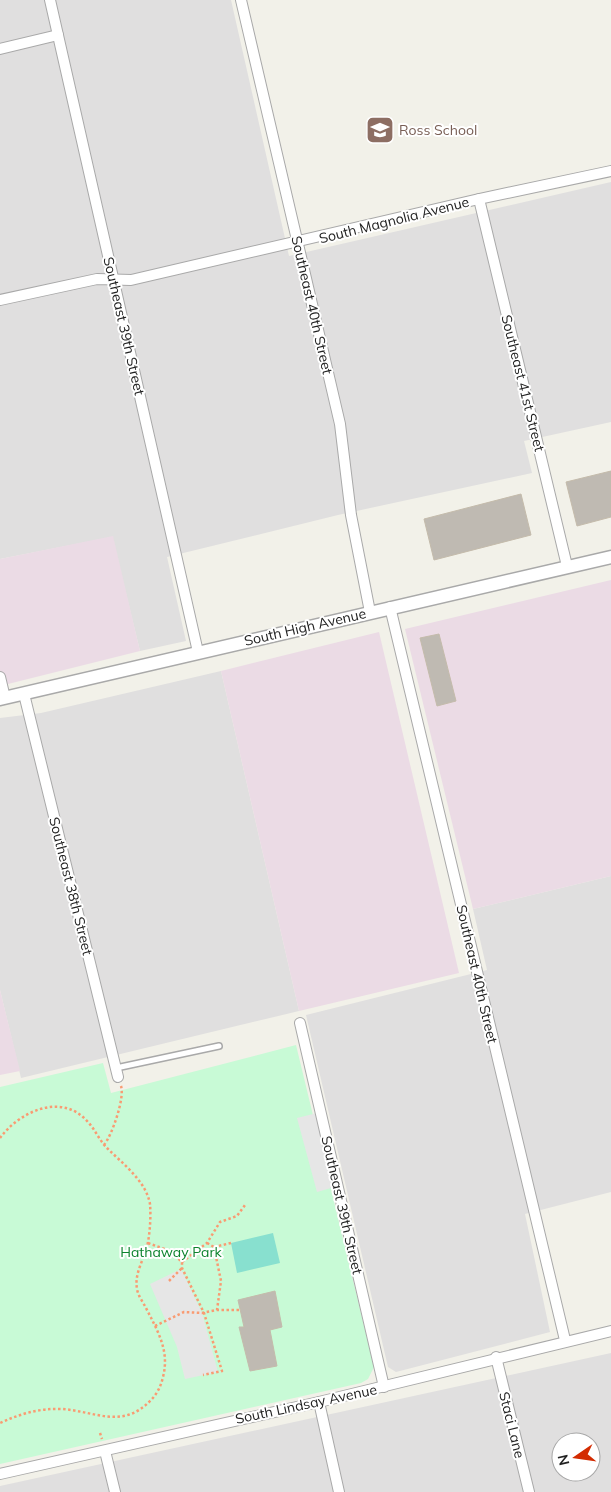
<svg xmlns="http://www.w3.org/2000/svg" width="611" height="1492" font-family="Mulish,sans-serif">
<rect width="100%" height="100%" fill="#f2f1e9"/>
<g fill="#e0dfdf" fill-rule="evenodd">
<polygon points="0,0 231,0 289,256 611,182 611,422 524,441 532,473 338,515 167,557 186,641 140,651 112,537 0,559"/>
<polygon points="221,671 299,1011 21,1078 0,990 0,718 41,713"/>
<polygon points="611,876 611,1192 525,1214 550,1332 396,1372 388,1367 306,1015 487,970 473,909"/>
<path d="M 611,1353 L 611,1492 L 0,1492 L 0,1486 ZM 561,1442 L 591,1442 L 591,1472 L 561,1472 Z"/>
</g>
<g fill="#ebdbe5">
<polygon points="113,536 140,651 0,686 0,559"/>
<polygon points="611,580 611,876 473,909 405,629"/>
<polygon points="379,632 459,973 299,1011 221,671"/>
<polygon points="0,990 20,1071 0,1075"/>
</g>
<polygon fill="#c8fad6" points="296,1045 374,1367 368,1379 361,1383 0,1464 0,1087 103,1063 111,1093"/>
<polygon fill="#88e0cf" points="273,1233 280,1263 237,1273 231,1243"/>
<g fill="#e6e6e6">
<polygon points="321,1112 338,1186 317,1192 297,1118"/>
<polygon points="181,1269 202,1313 218,1372 185,1379 177,1347 150,1284"/>
</g>
<g fill="#bfbab2" stroke="#c4bbab">
<polygon points="611,471 611,517 577,526 566,482"/>
<polygon points="521,494 531,535 434,560 424,519"/>
<polygon points="439,634 456,701 437,706 420,638"/>
<polygon points="275,1291 282,1327 270,1330 277,1366 250,1371 239,1327 244,1327 238,1300"/>
</g>
<g fill="none" stroke-linecap="round" stroke-linejoin="round">
<defs>
<polyline id="service" points="116,1068 219,1046"/>
<g id="minor">
<polyline points="50,0 198,652"/>
<polyline points="241,0 340,424 351,515 370,612"/>
<polyline points="0,49 58,35"/>
<polyline points="479,199 567,566"/>
<polyline points="0,300 97,279 131,280 479,199 611,171"/>
<polyline points="390,607 565,1340"/>
<polyline points="0,677 5,698"/>
<polyline points="24,694 118,1077"/>
<polyline points="300,1023 384,1387"/>
<polyline points="496,1357 529,1492"/>
<polyline points="319,1402 339,1492"/>
<polyline points="105,1451 115,1492"/>
<polyline points="0,1474 319,1402 611,1331"/>
</g>
<polyline id="tertiary" points="0,699 611,557"/>
</defs>
<use href="#service" stroke="#a9a9a9" stroke-width="8"/>
<use href="#minor" stroke="#a9a9a9" stroke-width="12"/>
<use href="#tertiary" stroke="#a9a9a9" stroke-width="15"/>
<g stroke="#f99b72" stroke-width="2.5" stroke-dasharray="2.5 2.5" stroke-linecap="butt">
<path d="M 0,1138 C 19,1112 61,1092 87,1121 C 95,1129 99,1140 107,1148 C 123,1164 146,1181 150,1204 C 151,1216 150,1231 148,1242 C 145,1259 134,1272 137,1289 C 138,1295 142,1301 145,1306 C 157,1330 170,1350 163,1377 C 161,1386 157,1394 151,1400 C 123,1430 94,1411 62,1409 C 39,1408 20,1414 0,1423"/>
<path d="M 104,1145 C 112,1135 125,1098 121,1086"/>
<polyline points="148,1243 170,1251 182,1262 182,1268 204,1313 222,1371 203,1375"/>
<polyline points="207,1243 214,1247 221,1281 217,1310"/>
<polyline points="214,1247 231,1243"/>
<polyline points="182,1262 207,1243 220,1222 237,1216 245,1205"/>
<polyline points="169,1281 182,1268"/>
<polyline points="155,1326 184,1312 202,1313 217,1310 240,1310"/>
<polyline points="100,1433 102,1439"/>
</g>
<use href="#service" stroke="#fff" stroke-width="5"/>
<use href="#minor" stroke="#fff" stroke-width="10"/>
<use href="#tertiary" stroke="#fff" stroke-width="12"/>
</g>
<defs>
<symbol id="school-square" viewBox="-11 -11 22 22"><rect x="-9" y="-9" width="18" height="18" rx="4" fill="#8d6e63" stroke="#fff"/><path d="M0-5L7-2L0 1L-7-2ZM-4 1L0 2.5L4 1V4Q0 6-4 4Z" fill="#fff"/></symbol>
</defs>
<g fill-rule="evenodd">
<use href="#school-square" x="364" y="114" width="32" height="32"/>
</g>
<g text-anchor="middle" dominant-baseline="central" stroke-width="4" stroke-linejoin="round" paint-order="stroke">
<g font-size="14" fill="#785e54" stroke="#fff" text-anchor="start">
<text x="399" y="130">Ross School</text>
</g>
<g font-size="14" fill="#222" stroke="#fff">
<text transform="translate(394 220) rotate(-14)">South Magnolia Avenue</text>
<text transform="translate(312 305) rotate(77)">Southeast 40th Street</text>
<text transform="translate(124 326) rotate(77)">Southeast 39th Street</text>
<text transform="translate(523 383) rotate(76)">Southeast 41st Street</text>
<text transform="translate(305 627) rotate(-13)">South High Avenue</text>
<text transform="translate(71 886) rotate(76)">Southeast 38th Street</text>
<text transform="translate(477 974) rotate(77)">Southeast 40th Street</text>
<text transform="translate(342 1205) rotate(77)">Southeast 39th Street</text>
<text transform="translate(306 1404) rotate(-12)">South Lindsay Avenue</text>
<text transform="translate(512 1425) rotate(76)">Staci Lane</text>
</g>
<g font-size="14" fill="#0d832e" stroke="#fff">
<text x="171" y="1252">Hathaway Park</text>
</g>
</g>
<g transform="translate(576 1457) rotate(257)"><circle r="24" fill="#ffffff" stroke="#a7a7a7"/>
<path d="M0-4L9 19L0 12L-9 19Z" fill="#d32b01"/>
<text y="-8" font-size="14" font-weight="bold" text-anchor="middle" fill="#222222">N</text>
</g>
</svg>
